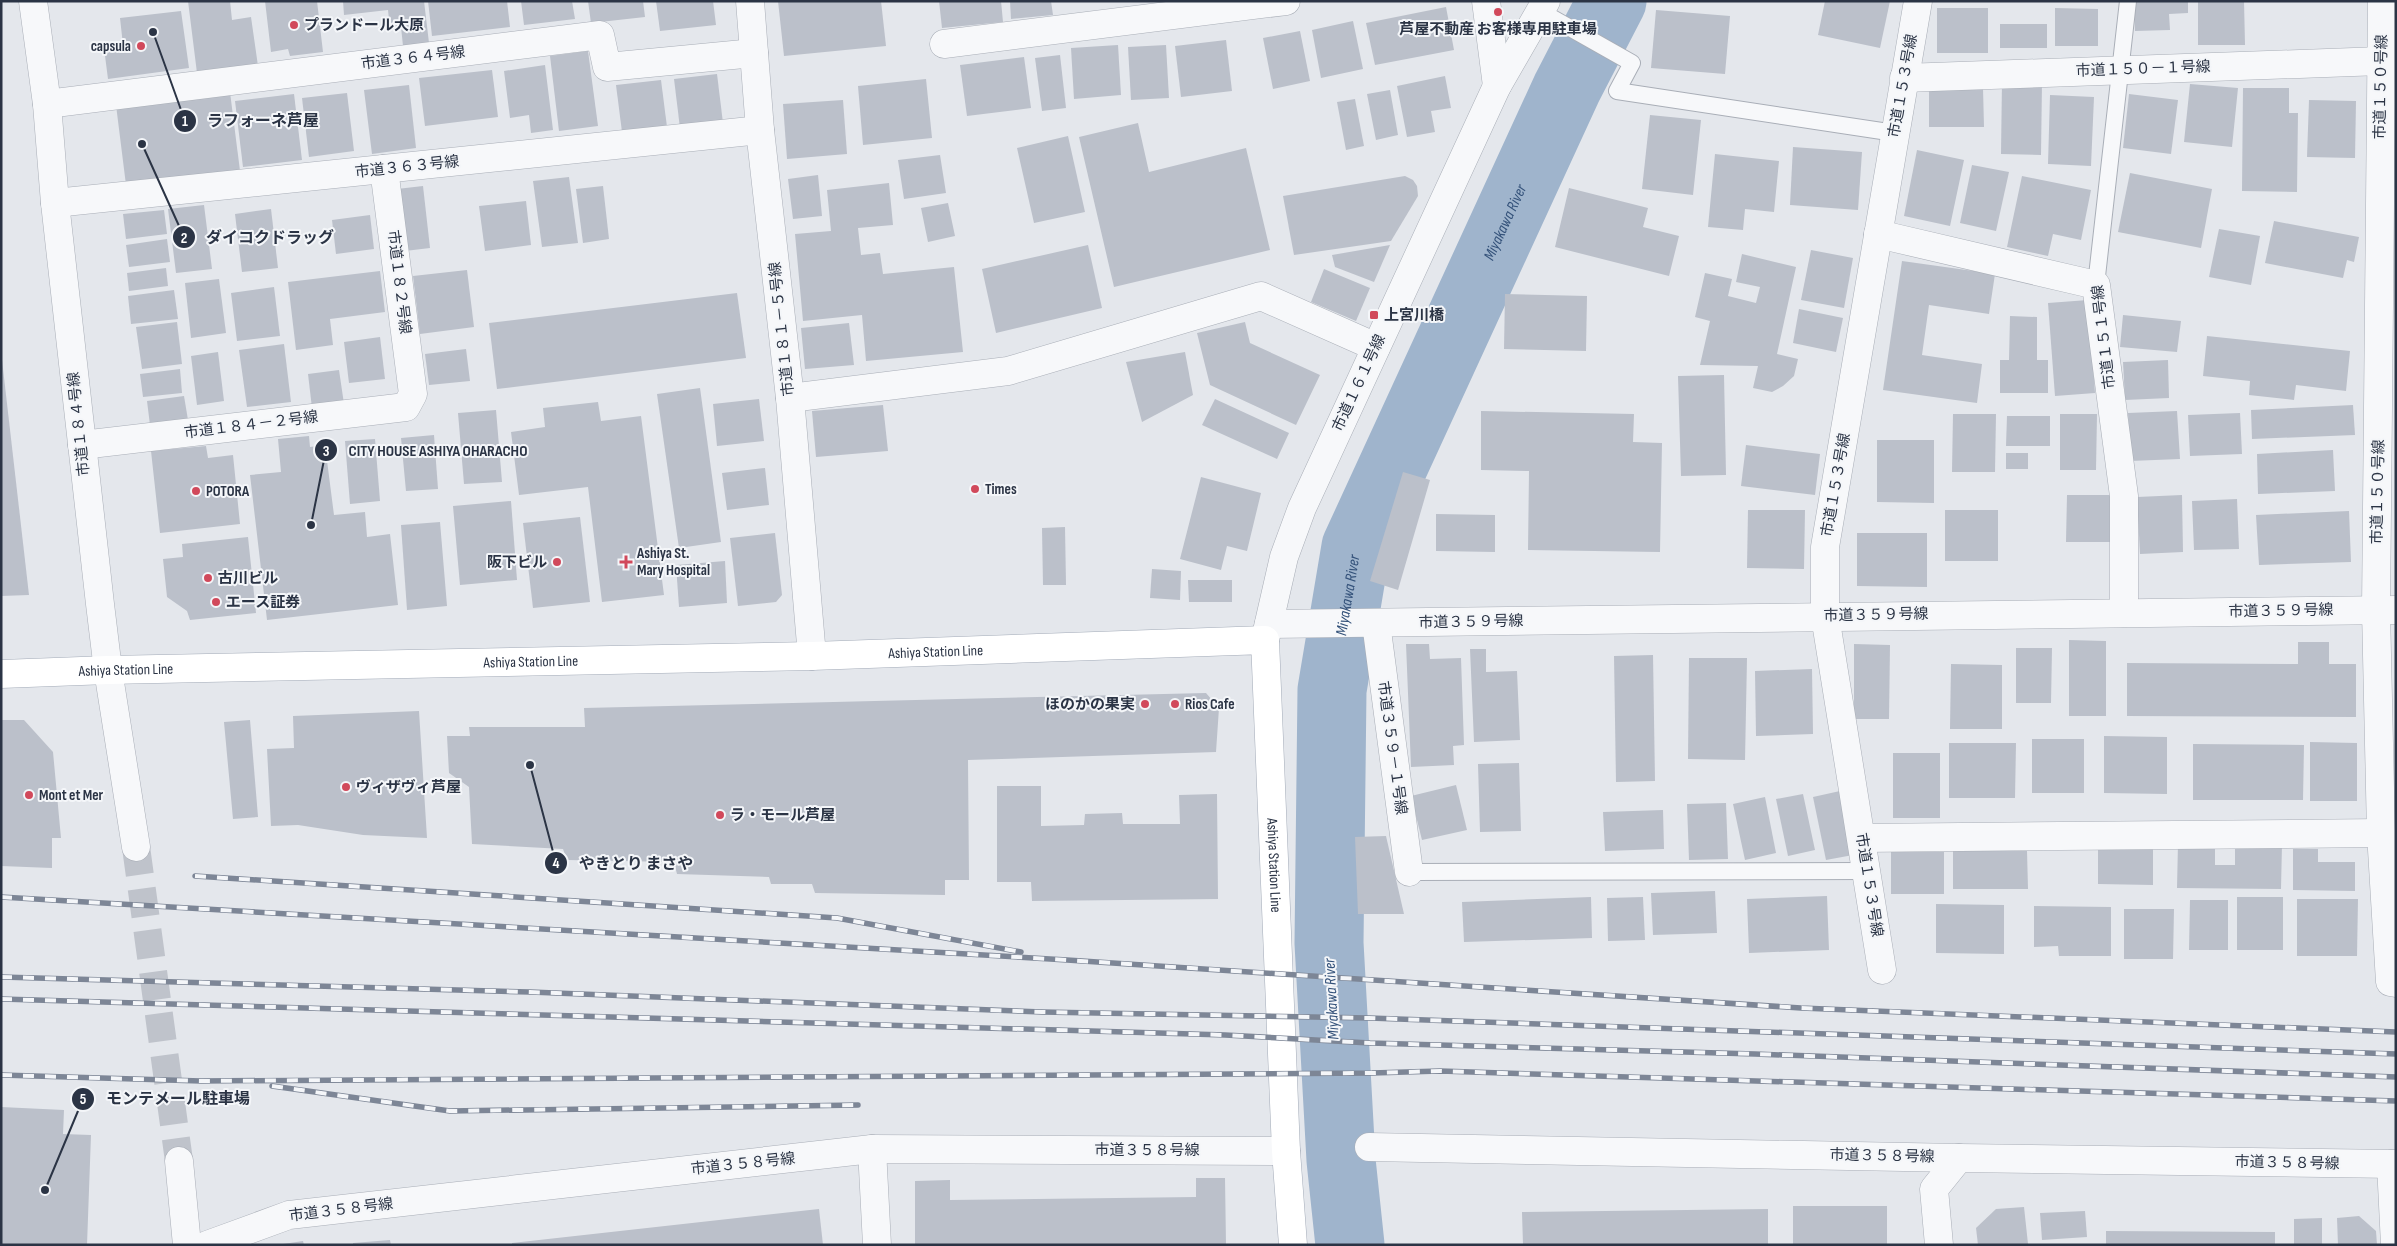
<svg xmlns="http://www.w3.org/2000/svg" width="2397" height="1246" font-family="'Sofia Sans Condensed','Noto Sans JP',sans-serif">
<rect width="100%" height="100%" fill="#e4e7ec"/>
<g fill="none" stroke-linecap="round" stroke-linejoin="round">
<path stroke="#9fb4cc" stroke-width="69" id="s1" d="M 1350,1245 L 1341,1160 L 1329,943 L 1332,690 L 1356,547 L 1567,88 L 1612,1"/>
</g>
<g fill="#bbc0ca">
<polygon points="188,1 230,1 232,20 251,17 258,66 197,73"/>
<polygon points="265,1 317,1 323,52 290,56 288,49 271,52"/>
<polygon points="343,1 424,1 429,43 403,46 401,27 390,29 388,10 344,15"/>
<polygon points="428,1 507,1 510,27 432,36"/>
<polygon points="521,1 572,1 575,19 524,25"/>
<polygon points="588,1 643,1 645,17 591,23"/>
<polygon points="656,1 713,1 716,25 660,31"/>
<polygon points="778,1 881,1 886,46 784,56"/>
<polygon points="939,1 1001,1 1003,22 942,28"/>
<polygon points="1010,1 1051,1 1053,15 1011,19"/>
<polygon points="1825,1 1890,1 1880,48 1818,35"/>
<polygon points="2134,1 2188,1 2188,13 2169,14 2170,30 2135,31"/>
<polygon points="2198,1 2244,1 2245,45 2198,45"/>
<polygon points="1446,7 1454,50 1375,65 1366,23"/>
<rect x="1937" y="8" width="51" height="45"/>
<polygon points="2055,8 2098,9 2098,46 2055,46"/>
<polygon points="1656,10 1730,16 1725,74 1651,68"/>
<polygon points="181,11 189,68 108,79 104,48 123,45 120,18"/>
<polygon points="1353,21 1363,69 1321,78 1312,30"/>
<rect x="2000" y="24" width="47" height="24"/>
<polygon points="1300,31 1310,81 1273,89 1263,38"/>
<polygon points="1226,40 1232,91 1181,97 1175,46"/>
<polygon points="1118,45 1121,95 1074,99 1071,48"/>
<polygon points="1166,45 1169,98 1131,100 1128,47"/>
<polygon points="588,51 598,126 559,131 550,56"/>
<polygon points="1060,55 1066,108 1042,111 1035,58"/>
<polygon points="1024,57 1031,108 967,116 960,65"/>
<polygon points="545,65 553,130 531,133 529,115 510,118 504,71"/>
<polygon points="492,70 498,117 425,126 419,78"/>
<polygon points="717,74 723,123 680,128 674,79"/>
<polygon points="1445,76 1451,108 1431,111 1435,132 1407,137 1397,86"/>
<polygon points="926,79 932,138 863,145 858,86"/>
<polygon points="661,80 667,127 622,132 616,85"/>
<polygon points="2002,81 2042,82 2041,155 2001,154"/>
<polygon points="2190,84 2238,88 2232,147 2184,142"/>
<polygon points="409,85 416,148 372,154 364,90"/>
<polygon points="1929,88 1983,88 1984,127 1929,127"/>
<polygon points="2243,88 2289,88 2289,113 2298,113 2297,192 2242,191"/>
<polygon points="1390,90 1398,135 1376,140 1367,94"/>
<polygon points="230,92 240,171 126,185 116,105"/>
<polygon points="347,93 354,151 309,157 302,98"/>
<polygon points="294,94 302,160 243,167 235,101"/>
<polygon points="2129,94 2178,100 2171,154 2123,148"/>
<polygon points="2050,95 2094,97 2091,166 2048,164"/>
<polygon points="1355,99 1364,146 1346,150 1337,102"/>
<polygon points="843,100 847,154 787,159 783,104"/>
<polygon points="2309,100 2356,101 2355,158 2307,157"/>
<polygon points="1650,115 1701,120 1693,195 1642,189"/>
<polygon points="1138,123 1149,172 1246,148 1270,250 1114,287 1079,137"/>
<polygon points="1068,136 1085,212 1034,223 1017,148"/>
<polygon points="1793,147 1862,152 1858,210 1790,205"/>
<polygon points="1917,150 1964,160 1950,226 1904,216"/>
<polygon points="1715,154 1779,161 1774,212 1745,209 1743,230 1708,227"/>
<polygon points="940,155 946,193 904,199 898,160"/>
<polygon points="1972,165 2009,172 1996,231 1960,223"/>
<polygon points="2130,173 2212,189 2201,248 2118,232"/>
<polygon points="818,175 822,216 793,219 788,179"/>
<polygon points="1405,176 1413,180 1417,186 1418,196 1391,241 1294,255 1283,196"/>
<polygon points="2022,176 2091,190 2081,240 2053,234 2048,256 2007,247"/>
<polygon points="569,177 578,243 542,247 533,181"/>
<polygon points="889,183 893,225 858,228 861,255 880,253 883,274 954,267 963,352 866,361 862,315 803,321 795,234 831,231 827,190"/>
<polygon points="423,186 430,248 405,251 397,189"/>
<polygon points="603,186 609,239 583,243 576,189"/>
<polygon points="1569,188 1648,208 1643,227 1679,236 1669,276 1555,247"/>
<polygon points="526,201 531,245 485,251 479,206"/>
<polygon points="948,203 955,236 928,242 921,208"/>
<polygon points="204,205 212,269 176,273 168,209"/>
<polygon points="271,209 278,268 242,272 235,214"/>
<polygon points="164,210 167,234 126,239 123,214"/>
<polygon points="370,215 374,249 336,254 332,220"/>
<polygon points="2274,221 2359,237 2354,262 2347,260 2343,278 2265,263"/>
<polygon points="2219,229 2260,236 2251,285 2209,277"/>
<polygon points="167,239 170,262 129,267 126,245"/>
<polygon points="1088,245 1102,308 996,333 982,269"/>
<polygon points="1390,245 1374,282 1335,267 1332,255"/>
<polygon points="1811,250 1853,258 1844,308 1801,300"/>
<polygon points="1742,254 1796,267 1777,354 1798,359 1794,376 1783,386 1772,392 1753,388 1758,366 1700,365 1710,321 1695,317 1705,273 1732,279 1728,296 1756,303 1760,287 1736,282"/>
<polygon points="1902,261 1995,274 1989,314 1929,305 1922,355 1982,364 1977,403 1883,390"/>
<polygon points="166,268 168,286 129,291 127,273"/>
<polygon points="1324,269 1370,288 1356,321 1311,302"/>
<polygon points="467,270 474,327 420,334 413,276"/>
<polygon points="380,271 385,312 330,319 333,345 296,350 288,282"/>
<polygon points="219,279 226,333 191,338 185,283"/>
<polygon points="274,287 280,336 237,341 231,293"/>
<polygon points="174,290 178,319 131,324 128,296"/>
<polygon points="737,293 746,358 497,389 489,323"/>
<polygon points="1505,294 1587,296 1586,351 1504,349"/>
<polygon points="2088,300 2095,393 2055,396 2048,303"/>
<polygon points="1799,309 1843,318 1836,352 1793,343"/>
<polygon points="2123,315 2181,321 2177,352 2120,347"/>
<polygon points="2010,316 2037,317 2037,360 2048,360 2048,393 2000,393 2000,360 2009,360"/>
<polygon points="177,322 182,364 142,369 136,327"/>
<polygon points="1245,322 1250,343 1320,375 1296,425 1210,385 1197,333"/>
<polygon points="849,323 854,365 805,369 801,328"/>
<polygon points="2207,336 2350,351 2346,391 2296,385 2294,400 2249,395 2250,381 2203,376"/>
<polygon points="380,337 385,379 349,383 344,342"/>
<polygon points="284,344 291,402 247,407 239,350"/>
<polygon points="466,349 470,381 429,385 425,354"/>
<polygon points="218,352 224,401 197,405 191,356"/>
<polygon points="1185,352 1193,395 1142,422 1126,362"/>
<polygon points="1,360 2,360 29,595 1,596"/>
<polygon points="2168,360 2169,398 2125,400 2123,362"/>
<polygon points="180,369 182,393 143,397 140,374"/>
<polygon points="339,370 344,404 312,408 308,374"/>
<polygon points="1724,375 1726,475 1681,476 1678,376"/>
<polygon points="700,388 721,542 679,548 657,394"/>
<polygon points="184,396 188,420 150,425 147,401"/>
<polygon points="759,399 764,441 717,446 713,404"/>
<polygon points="1215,399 1289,433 1277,459 1202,425"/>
<polygon points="598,402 601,421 641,416 664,595 602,602 588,487 519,495 511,432 545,427 543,408"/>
<polygon points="883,405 888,451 816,457 812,411"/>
<polygon points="2353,405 2355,435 2252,439 2251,410"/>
<polygon points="496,410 502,482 464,484 458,413"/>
<polygon points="1481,411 1634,414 1633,442 1662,443 1660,552 1528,550 1529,471 1481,470"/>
<polygon points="2177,411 2180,459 2130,461 2128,413"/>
<polygon points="2240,413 2242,454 2190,456 2188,415"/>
<polygon points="1953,414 1996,414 1995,472 1952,472"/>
<polygon points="2060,414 2097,414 2096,470 2060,470"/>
<polygon points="2007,416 2050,416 2050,446 2006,446"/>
<polygon points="434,435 438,489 406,491 401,438"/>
<polygon points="309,436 310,447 325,445 334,515 365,512 367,537 390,534 398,605 267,620 250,475 281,472 278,439"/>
<polygon points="375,439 380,501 350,504 345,441"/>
<polygon points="1877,440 1934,440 1934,503 1877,502"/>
<polygon points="1746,445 1820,454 1815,495 1741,486"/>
<polygon points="206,446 208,458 233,455 240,524 160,533 151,451"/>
<polygon points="2333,450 2335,491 2258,494 2257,454"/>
<rect x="2006" y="453" width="22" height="16"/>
<polygon points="765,468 769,505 727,510 722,473"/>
<polygon points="1403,472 1430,480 1398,590 1370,581"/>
<polygon points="1201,477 1261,493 1247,551 1227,546 1221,570 1180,559"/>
<polygon points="2067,495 2111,495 2111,542 2066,542"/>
<polygon points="2182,495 2183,552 2140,554 2137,497"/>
<polygon points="2237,499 2239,549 2194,550 2192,501"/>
<polygon points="511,501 517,580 460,585 453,506"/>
<polygon points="1748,510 1805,510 1804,569 1747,568"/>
<rect x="1945" y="510" width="53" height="51"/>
<polygon points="2349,511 2351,562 2259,565 2256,515"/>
<polygon points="1436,514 1495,515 1495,552 1436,551"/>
<polygon points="580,517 590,602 533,608 523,523"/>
<polygon points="440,522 447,606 407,610 401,525"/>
<polygon points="1065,527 1066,585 1043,585 1042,528"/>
<polygon points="775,533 782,595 776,602 738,606 730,538"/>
<polygon points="1857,533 1927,533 1927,587 1857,586"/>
<polygon points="248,537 256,613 190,620 187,611 167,597 163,559 183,557 182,544"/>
<polygon points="725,561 727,603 679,607 676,565"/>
<polygon points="1152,569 1181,571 1180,600 1150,598"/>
<polygon points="1188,580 1232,580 1232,602 1189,602"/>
<polygon points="2069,640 2106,641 2106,716 2069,716"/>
<polygon points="2298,642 2329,642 2329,664 2356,664 2356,717 2127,716 2127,663 2298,664"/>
<polygon points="1406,644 1429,644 1430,659 1461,658 1464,745 1453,746 1454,765 1411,767"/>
<polygon points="1854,644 1890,645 1889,719 1854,719"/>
<polygon points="2016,648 2052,648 2051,703 2016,703"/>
<polygon points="1470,649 1486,649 1486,672 1517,671 1520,740 1474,742"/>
<polygon points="1653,655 1655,781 1616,782 1614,656"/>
<polygon points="1689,658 1747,658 1745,760 1688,759"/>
<polygon points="1951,664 2002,665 2002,729 1950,729"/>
<polygon points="1812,669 1813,734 1756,736 1755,671"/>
<polygon points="1206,693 1219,708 1216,752 968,760 969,880 945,880 945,895 815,893 812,884 771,884 769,877 677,874 674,862 567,860 563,849 472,844 469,787 449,773 447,736 470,736 469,727 585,727 584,708"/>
<polygon points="419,711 427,838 363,835 298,825 271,826 267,749 294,748 293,716"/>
<polygon points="1,720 24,720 53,752 61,838 52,838 52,868 1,866"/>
<polygon points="250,720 258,817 233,819 224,722"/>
<polygon points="2104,736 2167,737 2167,794 2104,793"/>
<rect x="2032" y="739" width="52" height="54"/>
<polygon points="2310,742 2357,743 2357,801 2310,801"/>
<polygon points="1949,743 2016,743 2015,798 1949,798"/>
<polygon points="2193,744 2304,745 2303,800 2193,800"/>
<rect x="1893" y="753" width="47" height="65"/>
<polygon points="1519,763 1521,831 1480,832 1478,764"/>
<polygon points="1456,785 1467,830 1422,840 1411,796"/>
<polygon points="997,786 1041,786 1041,826 1084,825 1085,814 1122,813 1123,824 1180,824 1179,795 1217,794 1218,899 1032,901 1031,882 997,882"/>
<polygon points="1840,791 1853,855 1826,860 1813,797"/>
<polygon points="1803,794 1815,850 1788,856 1776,799"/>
<polygon points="1765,797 1776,853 1745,860 1733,804"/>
<polygon points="1726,803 1728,859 1689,860 1687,804"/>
<polygon points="1663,810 1664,849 1605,851 1603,812"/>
<polygon points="1386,836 1404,914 1358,914 1355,837"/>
<polygon points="2178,843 2215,843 2215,865 2235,865 2235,843 2282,844 2281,889 2177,888"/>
<polygon points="2098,846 2153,846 2153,885 2098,884"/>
<polygon points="2293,849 2318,849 2318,862 2355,862 2355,891 2293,890"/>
<polygon points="1891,851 1944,852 1944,894 1891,894"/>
<polygon points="1953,851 2027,851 2028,889 1953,889"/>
<polygon points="1715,891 1717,933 1653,935 1651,893"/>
<polygon points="1827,896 1829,950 1749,953 1747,899"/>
<polygon points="1591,897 1592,938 1464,942 1462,902"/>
<polygon points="1643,897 1645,940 1608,941 1607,898"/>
<rect x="2237" y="897" width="46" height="53"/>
<polygon points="2297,899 2358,899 2357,956 2297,956"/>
<polygon points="2190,900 2228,900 2228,950 2189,950"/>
<polygon points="1936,904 2004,905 2004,954 1936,953"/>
<polygon points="2034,906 2111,907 2111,956 2059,956 2058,946 2034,947"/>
<polygon points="2124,909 2174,909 2173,959 2124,959"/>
<polygon points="1,1107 64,1110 63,1134 91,1135 87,1245 1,1245"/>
<polygon points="1196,1178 1225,1178 1226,1245 915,1245 915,1181 950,1180 950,1200 1196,1197"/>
<rect x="1793" y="1206" width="94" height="39"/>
<polygon points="2024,1207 2028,1244 1978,1245 1976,1228 1996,1209"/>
<polygon points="819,1209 823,1245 512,1245 512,1243"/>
<polygon points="1768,1209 1768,1245 1523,1245 1522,1212"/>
<polygon points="2085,1211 2087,1237 2042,1240 2040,1213"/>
<polygon points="2359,1216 2376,1231 2377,1245 2338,1245 2337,1218"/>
<polygon points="2322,1218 2322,1245 2294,1245 2294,1219"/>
<polygon points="2106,1231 2275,1232 2275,1245 2106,1245"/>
<polygon points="390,1240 391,1245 353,1245 353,1243"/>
<polygon points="303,1241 304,1245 283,1245 283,1244"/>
</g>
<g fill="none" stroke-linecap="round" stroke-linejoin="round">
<polyline stroke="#bfc3cb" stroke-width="28" stroke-dasharray="28 14" stroke-linecap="butt" points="136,847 179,1161"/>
<defs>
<g id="service">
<polyline points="1540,11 1632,63 1617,91 1895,133"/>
<polyline points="2096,285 2128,1"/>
<polyline points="1409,872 1867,871"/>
</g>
<g id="minor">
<polyline points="750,1 760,130 790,398 812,656"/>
<polyline points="1486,1 1497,86"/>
<polyline points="2382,1 2376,610 2381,833 2390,982 2396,983"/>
<polyline points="944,44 1286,1"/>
<polyline points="1904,78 2381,61"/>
<polyline points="47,104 600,35 607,67 754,53"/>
<polyline points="55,203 760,130"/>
<polyline points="1878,234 2096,285 2124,496 2124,613"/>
<polyline points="790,398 1008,371 1261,296 1376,347"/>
<polyline points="82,445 406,407 413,394 384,169"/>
<polyline points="1376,623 1409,872"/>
<polyline points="1862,838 2381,833"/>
<polyline points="1882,970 1825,616 1825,547 1918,1"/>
<polyline points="1369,1147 1959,1158"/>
<polyline points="872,1149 877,1245"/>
<polyline points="2391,1164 2395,1245"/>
</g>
<g id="tertiary">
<polyline points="33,1 47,104 55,203 100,604 108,670 136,847"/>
<polyline points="1269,624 2396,610"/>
<polyline points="1265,640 1284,557 1302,508 1497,86 1546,1"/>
<polyline points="179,1161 187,1245"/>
<polyline points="207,1245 289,1215 872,1149 1286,1151"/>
<polyline points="1939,1245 1934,1189 1959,1158 2396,1164"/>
</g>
<g id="primary">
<path id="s2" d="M 1,674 L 108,670 L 812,656 L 1265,640 L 1286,1151 L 1293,1245"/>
</g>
</defs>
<use href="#service" stroke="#a9aeb7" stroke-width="18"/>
<use href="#minor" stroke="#a9aeb7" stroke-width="29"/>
<use href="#tertiary" stroke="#a9aeb7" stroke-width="29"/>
<use href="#primary" stroke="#a3abb8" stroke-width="29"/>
<use href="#service" stroke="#f7f8fa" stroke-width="16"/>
<use href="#minor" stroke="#f7f8fa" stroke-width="28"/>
<use href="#tertiary" stroke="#f7f8fa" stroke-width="28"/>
<use href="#primary" stroke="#fff" stroke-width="28"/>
<defs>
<g id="rail">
<polyline points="195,876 837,918 1021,952"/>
<polyline points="1,897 1067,960 1801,1008 2396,1032"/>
<polyline points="1,977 530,992 1042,1012 1369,1018 2396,1054"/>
<polyline points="1,999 1225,1035 1370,1043 1755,1054 2396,1077"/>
<polyline points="1,1075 201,1081 1372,1073 1440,1071 2396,1101"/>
<polyline points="272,1086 450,1111 858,1105"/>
</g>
</defs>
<use href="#rail" stroke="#7d8696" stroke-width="5.5"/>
<use href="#rail" stroke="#f4f6f9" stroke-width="4" stroke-dasharray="11" stroke-linecap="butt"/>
</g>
<g fill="#d1495b" stroke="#f4f6f9" stroke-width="2">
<circle cx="1498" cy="12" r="5"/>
<circle cx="294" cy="25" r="5"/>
<circle cx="141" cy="46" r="5"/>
<rect x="1369" y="310" width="10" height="10" rx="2.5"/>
<circle cx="975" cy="489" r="5"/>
<circle cx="196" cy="491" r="5"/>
<circle cx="557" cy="562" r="5"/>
<path d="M623.5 554.5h5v5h5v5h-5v5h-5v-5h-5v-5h5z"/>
<circle cx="208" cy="578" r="5"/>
<circle cx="216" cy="602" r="5"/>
<circle cx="1145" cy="704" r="5"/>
<circle cx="1175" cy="704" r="5"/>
<circle cx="346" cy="787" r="5"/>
<circle cx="29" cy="795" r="5"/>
<circle cx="720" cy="815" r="5"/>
</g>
<g text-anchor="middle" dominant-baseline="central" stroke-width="4" stroke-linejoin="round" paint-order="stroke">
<g font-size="15" font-weight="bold" fill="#2b3445" stroke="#f4f6f9" text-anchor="start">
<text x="304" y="25">プランドール大原</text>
<text x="1498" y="29" text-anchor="middle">芦屋不動産 お客様専用駐車場</text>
<text x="131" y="46" text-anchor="end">capsula</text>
<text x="1384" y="315">上宮川橋</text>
<text x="985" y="489">Times</text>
<text x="206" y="491">POTORA</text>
<text x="637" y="553">Ashiya St.<tspan x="637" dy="17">Mary Hospital</tspan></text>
<text x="547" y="562" text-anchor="end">阪下ビル</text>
<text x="218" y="578">古川ビル</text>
<text x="226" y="602">エース証券</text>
<text x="1135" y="704" text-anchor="end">ほのかの果実</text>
<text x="1185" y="704">Rios Cafe</text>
<text x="356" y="787">ヴィザヴィ芦屋</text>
<text x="39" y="795">Mont et Mer</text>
<text x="730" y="815">ラ・モール芦屋</text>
</g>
<g font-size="15" fill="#2b3445" stroke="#f4f6f9">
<text transform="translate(413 58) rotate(-7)">市道３６４号線</text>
<text transform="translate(2143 69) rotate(-2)">市道１５０－１号線</text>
<text transform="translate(1903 86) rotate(-80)">市道１５３号線</text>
<text transform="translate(2381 87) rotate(-89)">市道１５０号線</text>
<text transform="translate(407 167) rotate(-6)">市道３６３号線</text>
<text transform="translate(399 282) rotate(83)">市道１８２号線</text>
<text transform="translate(782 329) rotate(-96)">市道１８１－５号線</text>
<text transform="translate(2104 337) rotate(-97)">市道１５１号線</text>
<text transform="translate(1359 383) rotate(-65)">市道１６１号線</text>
<text transform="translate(79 424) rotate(-96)">市道１８４号線</text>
<text transform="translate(251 425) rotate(-7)">市道１８４－２号線</text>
<text transform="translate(1836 485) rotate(-80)">市道１５３号線</text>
<text transform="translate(2378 492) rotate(-89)">市道１５０号線</text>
<text transform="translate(2281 611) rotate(-1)">市道３５９号線</text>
<text transform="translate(1876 615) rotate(-1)">市道３５９号線</text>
<text transform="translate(1471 622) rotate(-1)">市道３５９号線</text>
<text stroke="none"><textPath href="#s2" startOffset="935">Ashiya Station Line</textPath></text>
<text stroke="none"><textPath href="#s2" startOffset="530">Ashiya Station Line</textPath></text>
<text stroke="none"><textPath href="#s2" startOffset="125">Ashiya Station Line</textPath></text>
<text transform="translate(1392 748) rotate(82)">市道３５９－１号線</text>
<text stroke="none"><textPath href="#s2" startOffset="1490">Ashiya Station Line</textPath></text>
<text transform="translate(1869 885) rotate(81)">市道１５３号線</text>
<text x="1147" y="1150">市道３５８号線</text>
<text transform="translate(1882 1156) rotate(1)">市道３５８号線</text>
<text transform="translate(2287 1163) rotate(1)">市道３５８号線</text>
<text transform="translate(743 1164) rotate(-6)">市道３５８号線</text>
<text transform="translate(341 1210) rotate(-7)">市道３５８号線</text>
</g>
<g font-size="16" font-style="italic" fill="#34527a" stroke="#f4f6f9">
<text stroke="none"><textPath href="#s1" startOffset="1058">Miyakawa River</textPath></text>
<text stroke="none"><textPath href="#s1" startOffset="652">Miyakawa River</textPath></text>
<text transform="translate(1332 999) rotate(-93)">Miyakawa River</text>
</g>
</g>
<path fill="none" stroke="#2b3445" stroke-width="2" d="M153 32L185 121M142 144L184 237M311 525L326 450M530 765L556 863M45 1190L83 1099"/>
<g fill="#2b3445" stroke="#f4f6f9" stroke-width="2">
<circle cx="153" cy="32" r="5"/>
<circle cx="142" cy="144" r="5"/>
<circle cx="311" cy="525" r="5"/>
<circle cx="530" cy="765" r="5"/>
<circle cx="45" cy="1190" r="5"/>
<circle cx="185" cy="121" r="12"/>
<circle cx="184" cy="237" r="12"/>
<circle cx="326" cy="450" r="12"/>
<circle cx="556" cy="863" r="12"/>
<circle cx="83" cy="1099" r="12"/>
</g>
<g font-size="15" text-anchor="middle" font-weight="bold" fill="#fff">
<text x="185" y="126">1</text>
<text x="184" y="243">2</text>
<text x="326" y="456">3</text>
<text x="556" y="868">4</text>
<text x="83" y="1104">5</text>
</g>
<g font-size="16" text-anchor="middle" font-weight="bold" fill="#2b3445" stroke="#f4f6f9" stroke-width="4" stroke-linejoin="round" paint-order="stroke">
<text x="263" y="126">ラフォーネ芦屋</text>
<text x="270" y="243">ダイコクドラッグ</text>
<text x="438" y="456">CITY HOUSE ASHIYA OHARACHO</text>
<text x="636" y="869">やきとり まさや</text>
<text x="178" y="1104">モンテメール駐車場</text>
</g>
<rect width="2397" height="1246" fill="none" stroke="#2b3445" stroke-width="5"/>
</svg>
